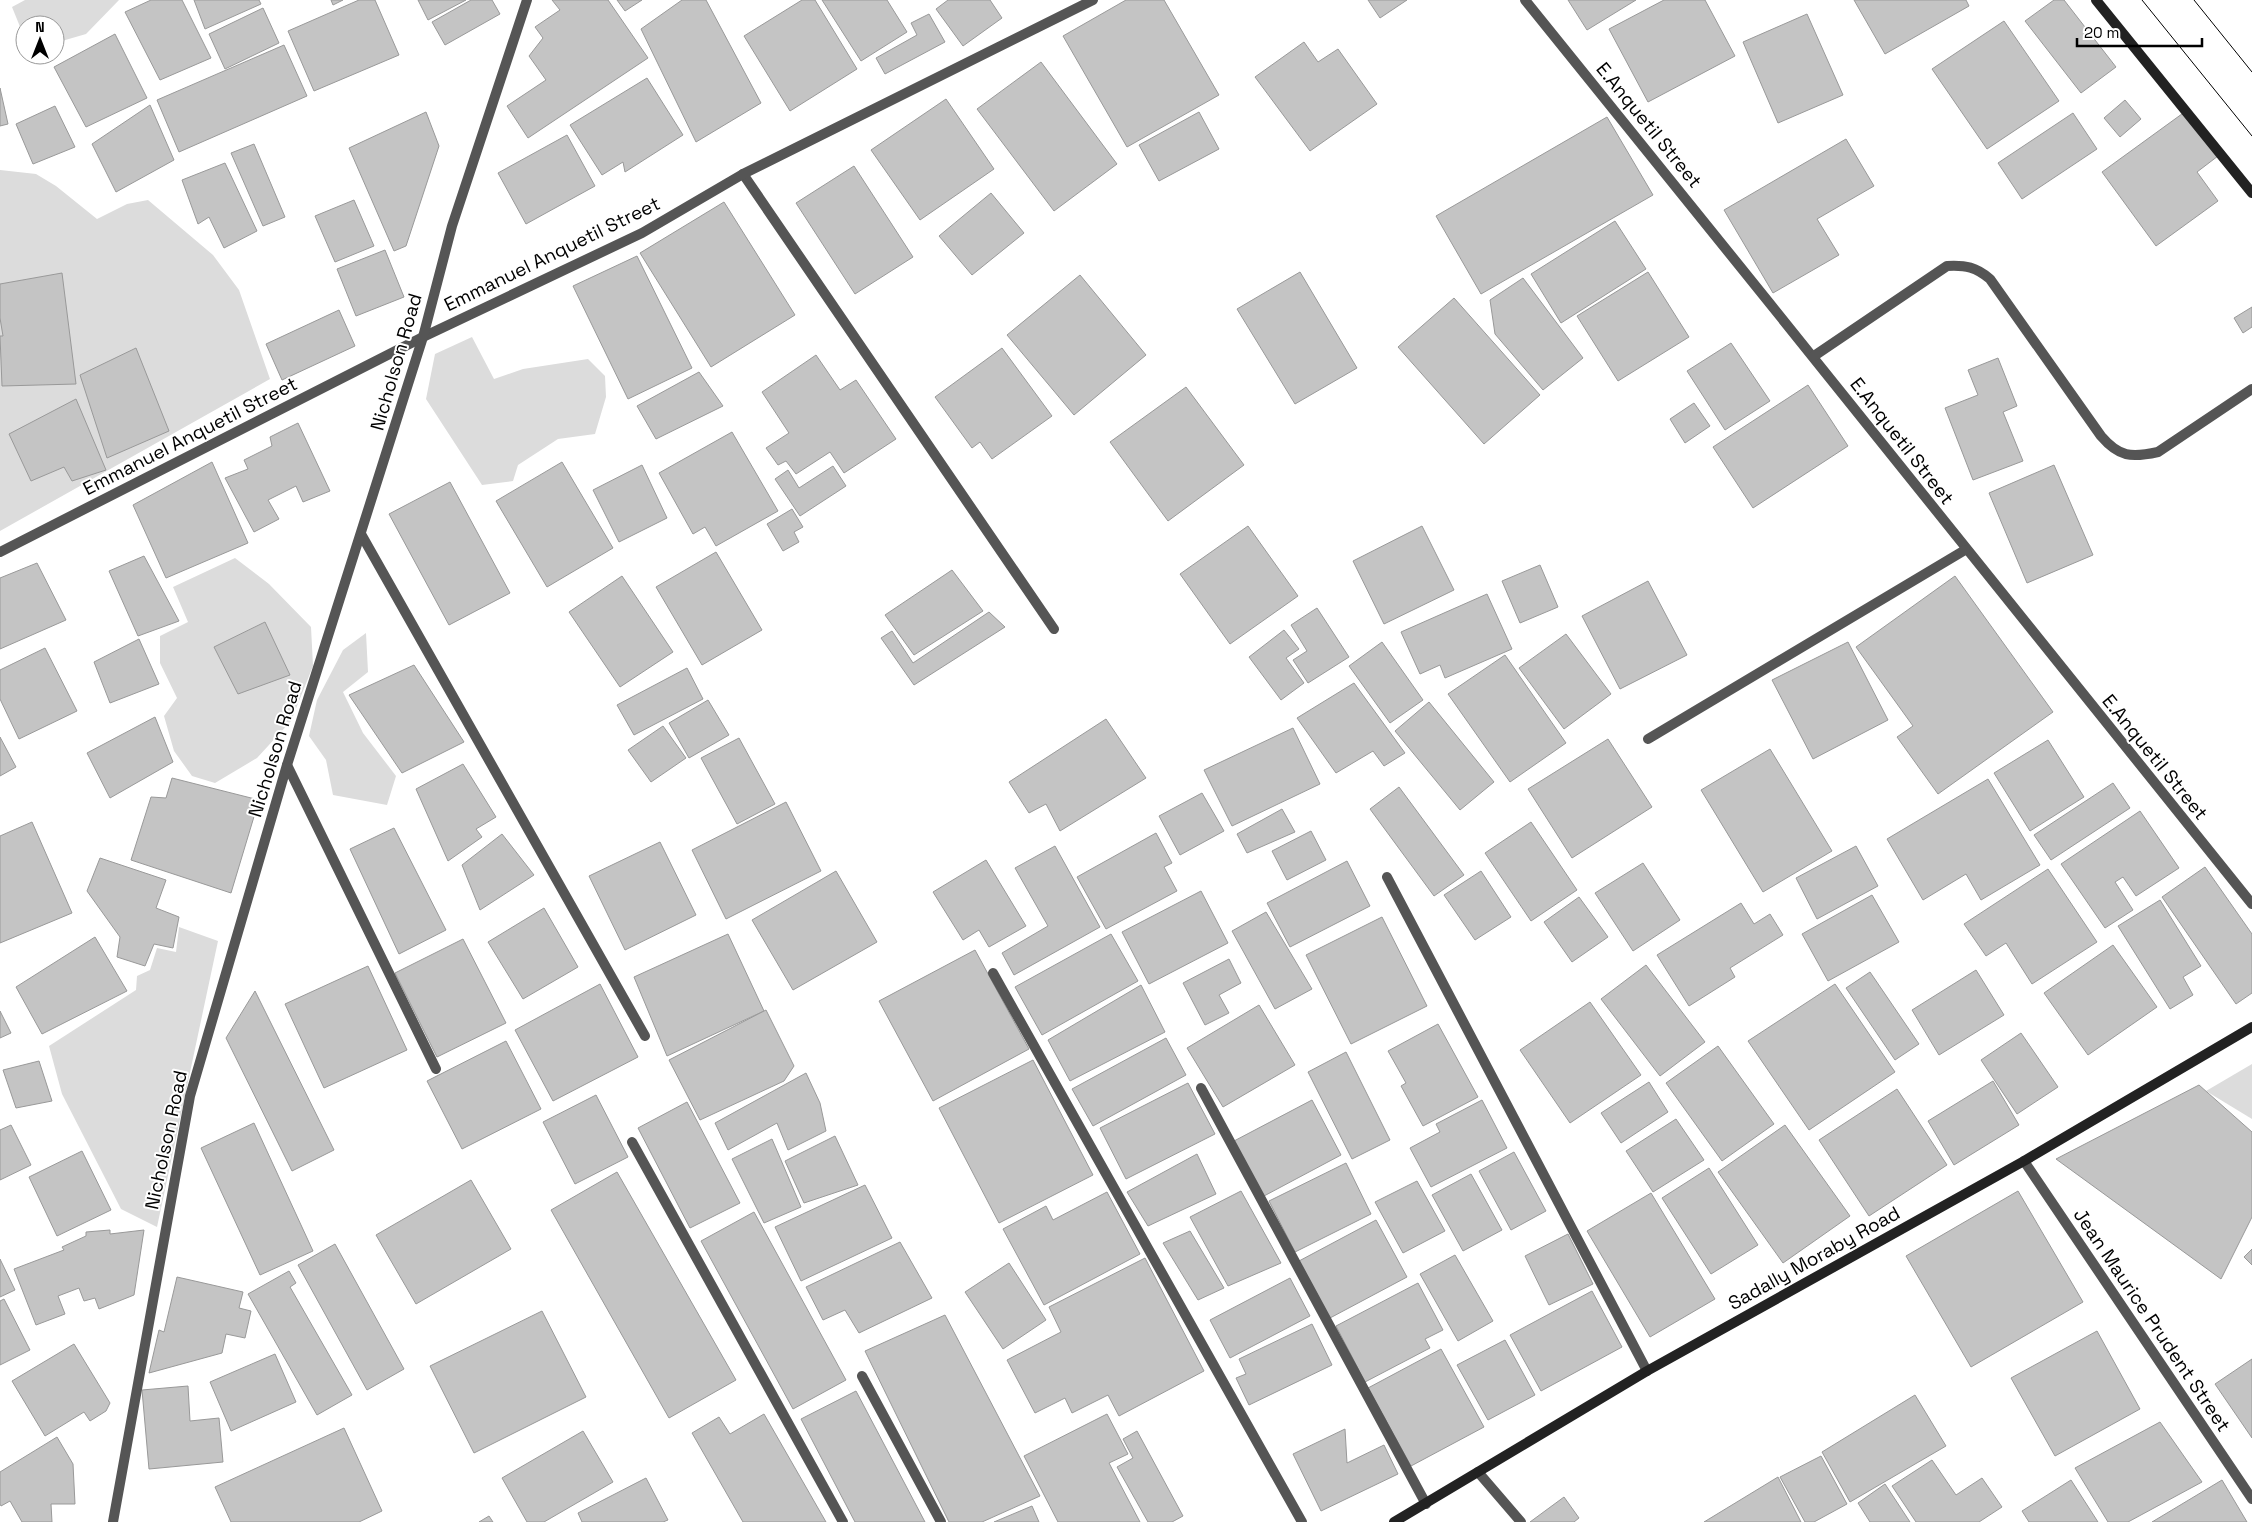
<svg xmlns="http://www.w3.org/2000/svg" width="2252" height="1522" font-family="'Space Grotesk',sans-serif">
<rect width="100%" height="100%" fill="#fff"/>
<g fill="#dcdcdc">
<polygon points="25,0 119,0 86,34 55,43 55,25 25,25 25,39 12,7"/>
<polygon points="0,170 36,174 56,186 97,219 127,204 148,200 213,255 239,290 270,379 0,531"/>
<polygon points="472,337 494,379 523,369 588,359 605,376 606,397 595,434 558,439 518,465 513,481 482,485 426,399 435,354"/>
<polygon points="235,558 269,584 311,627 313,666 291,721 257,758 215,783 192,776 174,751 164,716 177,698 160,663 160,636 188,622 173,587"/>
<polygon points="366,633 368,672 343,692 363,733 396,776 387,805 333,795 326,760 309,736 317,700 343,650"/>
<polygon points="179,927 218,941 157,1227 121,1209 62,1094 49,1046 136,990 137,976 150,970 157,948 176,952"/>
<polygon points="2252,1064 2252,1119 2206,1091"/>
</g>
<g fill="#c4c4c4" stroke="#999">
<polygon points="151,0 182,0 211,58 160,80 125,12"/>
<polygon points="194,0 259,0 261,4 205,29"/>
<polygon points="331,0 343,0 333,5"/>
<polygon points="359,0 375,0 399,55 314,91 288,31"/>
<polygon points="418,0 466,0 428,20"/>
<polygon points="471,0 492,0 500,14 445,45 432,22"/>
<polygon points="552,0 608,0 648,58 528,138 507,106 546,80 529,56 543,38 535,27 560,10"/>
<polygon points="617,0 642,0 625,11"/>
<polygon points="682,0 706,0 761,103 696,142 641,29"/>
<polygon points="802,0 815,0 857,69 790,111 744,36"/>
<polygon points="822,0 887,0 907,32 861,61"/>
<polygon points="948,0 990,0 1002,18 963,46 936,9"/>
<polygon points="1126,0 1164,0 1219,95 1127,147 1063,36"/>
<polygon points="1368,0 1407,0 1380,18"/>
<polygon points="1568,0 1636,0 1587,30"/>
<polygon points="1664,0 1705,0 1735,56 1648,102 1609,29"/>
<polygon points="1854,0 1966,0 1969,6 1885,54"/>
<polygon points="2054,0 2064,0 2116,67 2081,93 2025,21"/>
<polygon points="263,8 279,43 225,69 209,34"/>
<polygon points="929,14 945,42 885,74 876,58 917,35 911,23"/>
<polygon points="1807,14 1843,95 1778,123 1743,42"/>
<polygon points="2004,21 2059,101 1987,149 1932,69"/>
<polygon points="115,34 147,98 86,127 54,67"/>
<polygon points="1304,42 1318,62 1338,49 1377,104 1310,151 1255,77"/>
<polygon points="284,45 307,96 179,152 157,100"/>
<polygon points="1041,62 1117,164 1054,211 977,109"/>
<polygon points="647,78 683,135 625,172 623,162 602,175 570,125"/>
<polygon points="0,88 8,124 0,126"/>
<polygon points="946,99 994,169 920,220 871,150"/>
<polygon points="2125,100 2141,119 2120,137 2104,118"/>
<polygon points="150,105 174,160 116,192 92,144"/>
<polygon points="55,106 75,147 33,164 16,124"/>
<polygon points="2186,111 2218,156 2197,172 2218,201 2156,246 2102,172"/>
<polygon points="426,112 439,146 406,246 394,251 349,148"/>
<polygon points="1199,112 1219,149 1159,181 1139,145"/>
<polygon points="2073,113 2097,149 2022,199 1998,163"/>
<polygon points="1607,117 1653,195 1481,294 1436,216"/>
<polygon points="567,135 595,186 526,224 498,173"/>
<polygon points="1846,139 1874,186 1817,219 1839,255 1773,293 1724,210"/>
<polygon points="254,144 285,217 263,226 231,153"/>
<polygon points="225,163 257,231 224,248 209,217 198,224 182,180"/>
<polygon points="854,166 913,257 855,294 796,203"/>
<polygon points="991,193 1024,233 972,275 939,236"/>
<polygon points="354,200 374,246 335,262 315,216"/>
<polygon points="724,202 795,315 711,367 640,253"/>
<polygon points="1615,221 1646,269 1561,323 1531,274"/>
<polygon points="385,250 404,297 356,316 337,269"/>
<polygon points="637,256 692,368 628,399 573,286"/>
<polygon points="1300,272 1357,368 1295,404 1237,309"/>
<polygon points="1648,272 1689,337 1618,381 1577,316"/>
<polygon points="62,273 76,384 2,386 0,336 3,336 0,318 0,284"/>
<polygon points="1080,275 1146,355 1074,415 1007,335"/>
<polygon points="1523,278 1583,358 1543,390 1495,334 1490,300"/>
<polygon points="1454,298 1540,395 1484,444 1398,347"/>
<polygon points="2252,307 2252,327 2243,333 2234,318"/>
<polygon points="339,310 355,346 282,380 266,344"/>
<polygon points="1731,343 1770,401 1725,430 1687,371"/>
<polygon points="136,348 169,431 107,458 80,375"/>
<polygon points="1002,348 1052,416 992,459 980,442 972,448 935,397"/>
<polygon points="816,355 840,390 856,380 896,439 844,473 830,452 796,474 786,461 778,465 766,448 789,433 762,392"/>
<polygon points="1998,358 2017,406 2003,412 2023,461 1973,480 1945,408 1978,395 1968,370"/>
<polygon points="699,372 723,406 656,439 637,406"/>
<polygon points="1808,385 1848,446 1753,508 1713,447"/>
<polygon points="1186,387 1244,465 1168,521 1110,442"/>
<polygon points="76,399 106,470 72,481 64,467 31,481 9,434"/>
<polygon points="1694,403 1710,426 1685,443 1670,419"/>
<polygon points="298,423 330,491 303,502 296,486 268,500 279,519 254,532 225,478 248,469 244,460 272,446 270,437"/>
<polygon points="732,432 778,511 716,546 705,527 693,534 659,473"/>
<polygon points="212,462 248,543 166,578 133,505"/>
<polygon points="562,462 613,548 547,587 496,501"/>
<polygon points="642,465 667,518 619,542 593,490"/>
<polygon points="2054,465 2093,555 2027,583 1989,493"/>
<polygon points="833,466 846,486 800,516 775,479 788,470 799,488"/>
<polygon points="450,482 510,593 449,625 389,514"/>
<polygon points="792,509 803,527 794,532 799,542 783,551 767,524"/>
<polygon points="1248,526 1298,596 1230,644 1180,574"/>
<polygon points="1422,526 1454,590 1384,624 1353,561"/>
<polygon points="716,552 762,630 702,665 656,587"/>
<polygon points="144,556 179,621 138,636 109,571"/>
<polygon points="37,563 66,620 0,649 0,578"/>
<polygon points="1540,565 1558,607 1520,623 1502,581"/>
<polygon points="952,570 983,611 914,655 885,615"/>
<polygon points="622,576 673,652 620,687 569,612"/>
<polygon points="1955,576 2053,712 1938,794 1897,737 1913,726 1856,647"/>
<polygon points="1648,581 1687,655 1620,689 1582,616"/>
<polygon points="1487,594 1512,649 1445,678 1440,665 1420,674 1401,632"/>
<polygon points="1317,608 1349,657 1308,683 1293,660 1307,651 1291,625"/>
<polygon points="989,612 1005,627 914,685 881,638 892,631 913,663"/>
<polygon points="265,622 290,675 238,694 214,647"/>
<polygon points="1284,630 1299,649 1286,658 1304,683 1281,700 1249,657"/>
<polygon points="1566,634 1611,694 1564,729 1519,668"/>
<polygon points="139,639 159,684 110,703 94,662"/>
<polygon points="1382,642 1423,700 1390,723 1349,666"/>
<polygon points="1848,642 1888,720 1813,759 1772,680"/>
<polygon points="45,648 77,711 19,739 0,699 0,670"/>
<polygon points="1505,655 1566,743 1510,782 1448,694"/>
<polygon points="414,665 464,742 402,773 349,695"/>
<polygon points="687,668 703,699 634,735 617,705"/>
<polygon points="1354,683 1405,753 1384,766 1373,751 1336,773 1297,718"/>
<polygon points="708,700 729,735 689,758 669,723"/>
<polygon points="1429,702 1494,782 1460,810 1395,731"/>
<polygon points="155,717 173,762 110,798 87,753"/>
<polygon points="1106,719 1146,778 1060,831 1046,804 1029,813 1009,782"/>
<polygon points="663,726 686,758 651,782 628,750"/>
<polygon points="1293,728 1320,784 1232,826 1204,770"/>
<polygon points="0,737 16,767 0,776"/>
<polygon points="739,738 775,804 737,824 701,758"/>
<polygon points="1608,739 1652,807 1572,858 1528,789"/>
<polygon points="2048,740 2084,797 2030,831 1994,773"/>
<polygon points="1770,749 1832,851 1763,892 1701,790"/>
<polygon points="463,764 496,817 476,829 482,837 448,861 416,789"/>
<polygon points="172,778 259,800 231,893 131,860 151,797 166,798"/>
<polygon points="1988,779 2040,865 1981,900 1966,874 1923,900 1887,839"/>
<polygon points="2113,783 2130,808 2051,860 2034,835"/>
<polygon points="1399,787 1464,875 1434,896 1370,809"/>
<polygon points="1202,793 1224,831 1180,855 1159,816"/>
<polygon points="786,802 821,871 726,919 692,850"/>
<polygon points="1282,809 1295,832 1247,853 1237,834"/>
<polygon points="2140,811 2179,868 2136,896 2123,877 2115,882 2133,910 2105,928 2061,864"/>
<polygon points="32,822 72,913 0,943 0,836"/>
<polygon points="1531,822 1577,890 1531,921 1485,853"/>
<polygon points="394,828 446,930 399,954 350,849"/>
<polygon points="1311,831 1326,860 1287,880 1272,851"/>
<polygon points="1156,833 1172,863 1164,867 1177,891 1106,929 1077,877"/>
<polygon points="502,834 534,875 480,910 462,865"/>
<polygon points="660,842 696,915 625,950 589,876"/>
<polygon points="1055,846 1100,927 1014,975 1002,953 1048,926 1015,868"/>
<polygon points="1856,846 1878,886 1817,919 1796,878"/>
<polygon points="100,858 166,880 156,908 179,917 173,948 154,944 145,966 117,957 120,937 87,891"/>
<polygon points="986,860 1026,926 989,947 979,930 963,940 933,892"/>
<polygon points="1347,861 1370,906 1290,947 1267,903"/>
<polygon points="1643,863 1680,920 1633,951 1595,893"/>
<polygon points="2205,867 2252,934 2252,993 2236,1004 2162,897"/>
<polygon points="2048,869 2097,942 2032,984 2006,943 1986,956 1964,924"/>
<polygon points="836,871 877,942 793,990 752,920"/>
<polygon points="1481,871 1511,917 1475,940 1444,895"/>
<polygon points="1201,891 1228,943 1149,984 1122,932"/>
<polygon points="1872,895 1899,942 1828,981 1802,934"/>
<polygon points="1579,897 1608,937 1572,962 1544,922"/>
<polygon points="2160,900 2201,966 2183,977 2193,995 2170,1009 2118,926"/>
<polygon points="1741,903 1754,924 1770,914 1783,935 1730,968 1735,977 1689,1006 1657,955"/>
<polygon points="544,908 578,967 523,999 488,942"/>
<polygon points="1266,912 1312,989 1275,1009 1232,931"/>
<polygon points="1382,917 1427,1006 1351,1044 1306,955"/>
<polygon points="728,934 764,1011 667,1056 634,977"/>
<polygon points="1111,934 1138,981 1042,1035 1015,987"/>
<polygon points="95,937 127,991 42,1034 16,987"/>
<polygon points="463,939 506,1023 437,1057 395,973"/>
<polygon points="2113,945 2157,1007 2088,1055 2044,993"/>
<polygon points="975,950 1029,1049 933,1101 879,1001"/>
<polygon points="1229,959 1241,983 1219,995 1229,1013 1205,1025 1183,983"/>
<polygon points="1646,965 1705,1042 1660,1076 1601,999"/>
<polygon points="368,966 407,1050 324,1088 285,1004"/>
<polygon points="1976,970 2004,1015 1939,1055 1912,1010"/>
<polygon points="1870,972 1919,1044 1895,1060 1846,988"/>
<polygon points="600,984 638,1057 553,1101 515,1030"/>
<polygon points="1835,984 1895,1072 1809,1130 1748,1041"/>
<polygon points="1141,985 1165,1032 1070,1081 1048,1040"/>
<polygon points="255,991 334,1150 292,1171 226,1038"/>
<polygon points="1590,1002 1641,1075 1570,1123 1520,1050"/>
<polygon points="1259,1005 1295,1065 1223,1107 1187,1048"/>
<polygon points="766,1010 794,1066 784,1081 700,1120 669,1060"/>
<polygon points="0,1011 11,1033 0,1038"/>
<polygon points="1438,1024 1478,1097 1423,1126 1401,1086 1406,1083 1388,1051"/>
<polygon points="2021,1033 2058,1087 2017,1114 1981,1060"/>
<polygon points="1166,1038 1186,1075 1093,1126 1072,1089"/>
<polygon points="506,1041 541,1109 462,1149 427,1081"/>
<polygon points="1718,1046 1774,1124 1722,1161 1666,1083"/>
<polygon points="1346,1052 1390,1140 1352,1159 1308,1072"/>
<polygon points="1033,1060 1093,1175 999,1223 939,1108"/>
<polygon points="39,1061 52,1101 16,1108 3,1070"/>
<polygon points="806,1073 820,1103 826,1131 788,1150 777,1123 728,1150 715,1123"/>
<polygon points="1993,1081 2019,1125 1954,1165 1928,1121"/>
<polygon points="1649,1082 1668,1112 1621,1143 1601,1113"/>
<polygon points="1188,1083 1215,1134 1126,1179 1100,1128"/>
<polygon points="2199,1085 2252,1132 2252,1217 2221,1279 2056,1159"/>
<polygon points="1897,1089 1947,1165 1869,1216 1819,1140"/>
<polygon points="596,1095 628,1157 575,1184 543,1122"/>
<polygon points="1312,1100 1341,1155 1264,1196 1234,1141"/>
<polygon points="1482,1100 1507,1148 1431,1187 1410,1148 1440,1132 1436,1124"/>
<polygon points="687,1102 740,1203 690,1228 638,1128"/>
<polygon points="1676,1119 1704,1160 1653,1192 1626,1151"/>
<polygon points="254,1123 313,1251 260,1275 201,1148"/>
<polygon points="11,1125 31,1165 0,1180 0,1130"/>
<polygon points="1785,1125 1850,1216 1783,1263 1718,1172"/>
<polygon points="835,1136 858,1185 804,1203 785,1161"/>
<polygon points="772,1139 801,1207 764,1223 732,1159"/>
<polygon points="82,1151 111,1210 57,1236 29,1177"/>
<polygon points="1514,1152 1546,1211 1511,1230 1479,1171"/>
<polygon points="1197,1154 1216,1194 1148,1226 1127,1192"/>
<polygon points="1346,1163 1371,1214 1295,1252 1269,1201"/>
<polygon points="1709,1168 1758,1245 1711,1274 1662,1198"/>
<polygon points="617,1172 736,1380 669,1418 551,1210"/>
<polygon points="1471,1174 1502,1230 1463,1251 1432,1195"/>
<polygon points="471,1180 511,1249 416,1304 376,1235"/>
<polygon points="1417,1181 1445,1231 1403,1253 1375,1202"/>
<polygon points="865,1185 892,1238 801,1281 775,1227"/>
<polygon points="1241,1191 1281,1263 1228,1286 1190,1217"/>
<polygon points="2018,1191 2083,1302 1971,1367 1906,1256"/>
<polygon points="1107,1192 1140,1254 1044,1305 1003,1229 1046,1206 1053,1220"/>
<polygon points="1651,1193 1715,1299 1650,1337 1587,1231"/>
<polygon points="754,1212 846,1380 793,1409 701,1241"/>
<polygon points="1376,1220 1407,1277 1330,1318 1299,1261"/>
<polygon points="110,1230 110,1234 144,1230 134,1295 99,1309 95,1298 84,1301 79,1288 58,1296 65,1314 36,1325 14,1269 64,1250 62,1247 86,1236 86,1232"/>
<polygon points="1190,1231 1224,1288 1198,1300 1163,1243"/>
<polygon points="1568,1234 1593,1284 1549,1305 1525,1256"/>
<polygon points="900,1242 932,1298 859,1333 845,1310 823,1320 806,1287"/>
<polygon points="335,1244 404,1369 367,1390 298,1265"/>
<polygon points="2252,1249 2252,1265 2244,1257"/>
<polygon points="1455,1255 1493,1321 1458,1341 1420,1274"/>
<polygon points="1145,1258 1204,1371 1119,1416 1108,1395 1072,1413 1065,1398 1035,1413 1007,1360 1061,1332 1049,1307"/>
<polygon points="0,1259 15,1290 0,1297"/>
<polygon points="1009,1263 1046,1320 1003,1349 965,1292"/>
<polygon points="289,1271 296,1283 290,1287 352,1395 317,1415 248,1294"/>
<polygon points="177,1277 243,1292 239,1308 251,1311 245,1338 226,1334 222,1353 149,1373 159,1330 164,1332"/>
<polygon points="1290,1278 1310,1316 1230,1358 1210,1320"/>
<polygon points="1418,1283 1443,1330 1425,1339 1430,1348 1365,1382 1336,1326"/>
<polygon points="1592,1291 1622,1347 1541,1391 1510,1335"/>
<polygon points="4,1299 30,1350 0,1365 0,1301"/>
<polygon points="542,1311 586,1397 474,1453 430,1366"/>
<polygon points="945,1315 1040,1496 982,1522 949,1522 865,1351"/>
<polygon points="1312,1324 1332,1365 1249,1405 1236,1378 1246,1374 1239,1359"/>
<polygon points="2097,1331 2140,1409 2055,1456 2011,1378"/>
<polygon points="1505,1340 1535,1395 1488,1420 1457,1365"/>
<polygon points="74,1344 110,1403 106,1411 90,1421 84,1412 45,1436 12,1381"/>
<polygon points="1441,1349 1484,1427 1411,1466 1368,1388"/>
<polygon points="275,1354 296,1402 231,1431 210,1382"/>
<polygon points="2252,1359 2252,1438 2215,1384"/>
<polygon points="188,1386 190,1421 219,1418 223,1462 149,1469 142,1390"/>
<polygon points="856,1391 925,1522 855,1522 801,1419"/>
<polygon points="1915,1395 1946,1446 1850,1502 1822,1452"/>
<polygon points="764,1414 826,1522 743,1522 692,1433 719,1417 730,1434"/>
<polygon points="1107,1414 1128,1454 1109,1463 1140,1522 1058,1522 1024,1456"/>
<polygon points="2160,1422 2202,1482 2128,1522 2108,1522 2075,1468"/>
<polygon points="344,1428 382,1511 359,1522 231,1522 215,1487"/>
<polygon points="1345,1429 1347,1463 1384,1445 1398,1474 1321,1511 1293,1454"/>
<polygon points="583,1431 613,1482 544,1522 527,1522 502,1478"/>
<polygon points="1137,1431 1183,1516 1172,1522 1148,1522 1117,1467 1133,1458 1123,1439"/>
<polygon points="57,1437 73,1464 75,1504 51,1504 52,1522 22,1522 10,1501 1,1506 0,1504 0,1472"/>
<polygon points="1821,1456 1847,1504 1814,1522 1805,1522 1780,1477"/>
<polygon points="1932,1460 1956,1495 1982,1478 2002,1507 1979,1522 1916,1522 1892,1486"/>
<polygon points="1778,1477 1801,1522 1704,1522"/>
<polygon points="646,1478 668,1520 663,1522 582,1522 578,1513"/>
<polygon points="2071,1480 2098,1522 2029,1522 2022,1511"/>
<polygon points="2222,1480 2247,1522 2152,1522"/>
<polygon points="1885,1484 1910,1522 1870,1522 1858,1503"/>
<polygon points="1564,1497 1579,1518 1574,1522 1530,1522"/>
<polygon points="1032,1506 1039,1522 994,1522"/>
<polygon points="489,1516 493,1522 479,1522"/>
</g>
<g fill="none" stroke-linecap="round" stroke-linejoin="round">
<g stroke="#555" stroke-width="10">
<path d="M 1525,0 C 1769,300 2008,603 2252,904"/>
<polyline points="743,174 1054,629"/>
<path d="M 1814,356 L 1947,266 C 1966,265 1976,267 1990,279 L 2101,436 C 2119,457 2131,458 2158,452 L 2252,389"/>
<polyline points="361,534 645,1036"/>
<polyline points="0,552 423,337 642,233 743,174 1093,0"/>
<polyline points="1648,739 1965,550"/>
<polyline points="287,765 436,1069"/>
<polyline points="1387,877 1647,1371"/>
<polyline points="993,973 1302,1522"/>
<polyline points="1201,1088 1426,1504"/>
<polyline points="632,1142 843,1522"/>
<polyline points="2024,1161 2252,1499"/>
<polyline points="862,1376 941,1522"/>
<polyline points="1478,1472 1521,1522"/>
<polyline points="113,1522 190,1096 287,765 423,337 452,226 527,0"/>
</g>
<g stroke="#222" stroke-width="10">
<polyline points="2096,0 2252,193"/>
<polyline points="1394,1522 1647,1371 2024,1161 2252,1027"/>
</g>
<g stroke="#000" stroke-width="1">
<polyline points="2142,0 2252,136"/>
<polyline points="2194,0 2252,72"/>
</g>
</g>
<g text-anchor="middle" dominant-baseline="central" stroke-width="4" stroke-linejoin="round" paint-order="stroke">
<g font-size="19" fill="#000" stroke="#fff">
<text transform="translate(1649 125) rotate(51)">E.Anquetil Street</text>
<text transform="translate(552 254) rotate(-26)">Emmanuel Anquetil Street</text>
<text transform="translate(396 362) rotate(-74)">Nicholson Road</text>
<text transform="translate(190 436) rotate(-27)">Emmanuel Anquetil Street</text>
<text transform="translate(1902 441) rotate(52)">E.Anquetil Street</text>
<text transform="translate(275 749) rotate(-73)">Nicholson Road</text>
<text transform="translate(2155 757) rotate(51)">E.Anquetil Street</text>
<text transform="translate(166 1140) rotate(-78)">Nicholson Road</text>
<text transform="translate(1814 1258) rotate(-29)">Sadally Moraby Road</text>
<text transform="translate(2152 1320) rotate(56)">Jean Maurice Prudent Street</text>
</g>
</g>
<g transform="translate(40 40)"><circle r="24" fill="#ffffff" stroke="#999999"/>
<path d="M0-4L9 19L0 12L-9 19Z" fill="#000000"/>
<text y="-8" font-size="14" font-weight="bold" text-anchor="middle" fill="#000000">N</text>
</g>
<path d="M2077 38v8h125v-8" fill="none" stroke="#000000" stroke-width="2.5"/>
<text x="2084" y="38" font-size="15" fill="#000000" stroke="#ffffff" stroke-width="4" paint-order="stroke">20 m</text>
</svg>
